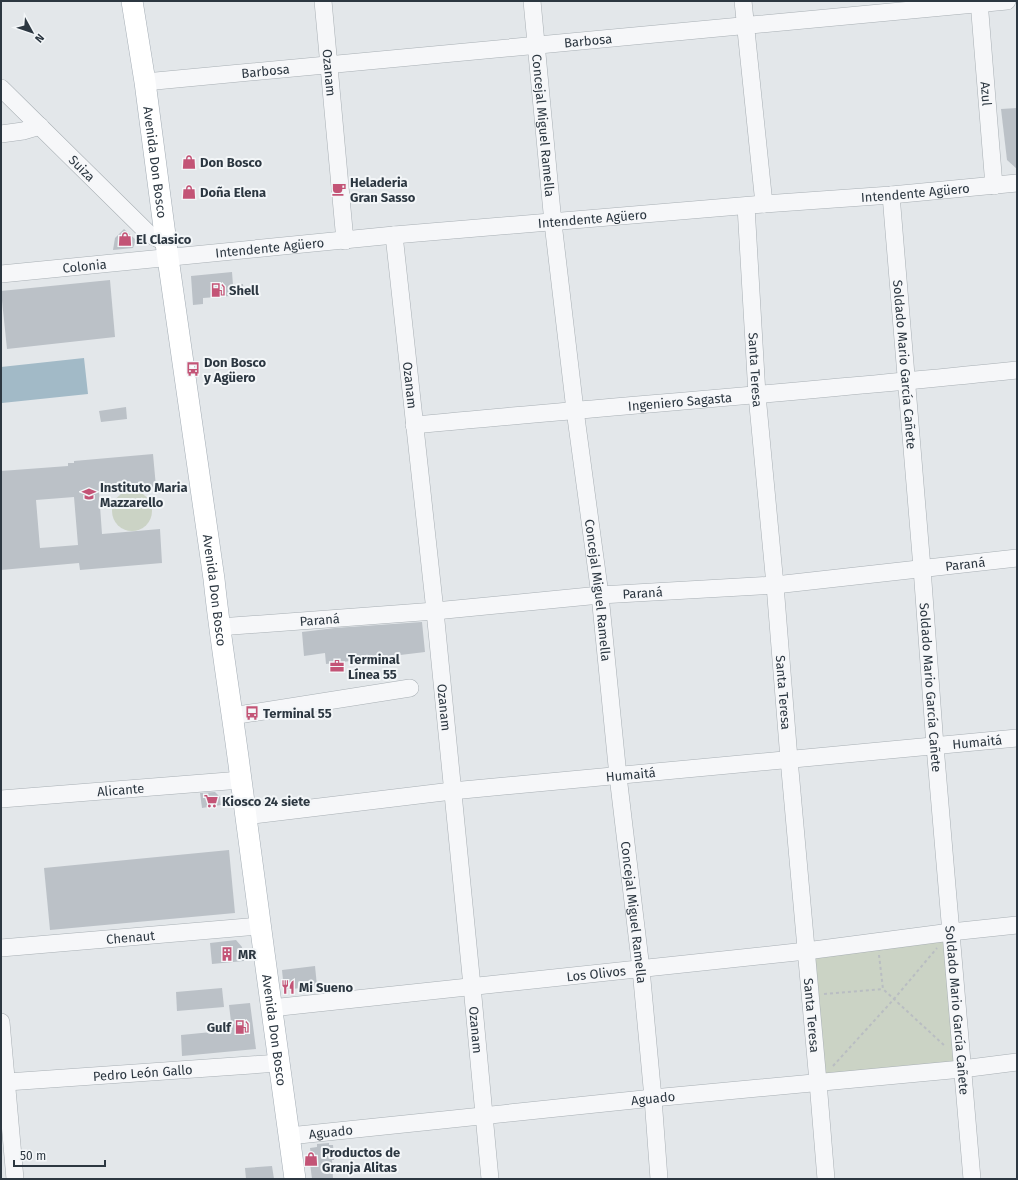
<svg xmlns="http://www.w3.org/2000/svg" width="1018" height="1180" font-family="'Fira Sans',sans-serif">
<rect width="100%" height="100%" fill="#e3e7ea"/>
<g fill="#cbd3c5">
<circle cx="132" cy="511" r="20"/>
<polygon points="951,932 962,1069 818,1082 806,951"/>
</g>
<polygon fill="#a2bac7" points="84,358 88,394 2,403 2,405 1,405 1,367"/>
<g fill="#bbc1c7" fill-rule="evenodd">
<polygon points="1017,108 1017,169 1007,160 1001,109"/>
<polygon points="124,229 136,240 133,248 113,250 115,238"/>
<polygon points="232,272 233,285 243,284 244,295 203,298 203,304 193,305 191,276"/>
<polygon points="110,280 115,337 7,349 1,291"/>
<polygon points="126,407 127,419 101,422 99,411"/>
<path d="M 153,454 L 156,487 L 99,492 L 102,534 L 160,529 L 162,563 L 80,570 L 79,563 L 1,570 L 1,471 L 68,466 L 68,463 L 74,463 L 74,461 ZM 74,497 L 78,545 L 40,548 L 36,500 Z"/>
<polygon points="422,622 425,652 326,664 325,653 304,656 302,632 335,628"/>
<polygon points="215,792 220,797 221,805 202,808 200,793"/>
<polygon points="229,850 235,913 50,930 44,868"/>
<polygon points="236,940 242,947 244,961 212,964 210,943"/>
<polygon points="315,966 317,986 284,990 282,970"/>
<polygon points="222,988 224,1007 177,1011 176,992"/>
<polygon points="250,1003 256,1049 182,1056 181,1035 232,1030 229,1005"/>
<polygon points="329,1143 329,1145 333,1145 334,1160 332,1160 333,1179 312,1179 309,1155 311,1155 310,1148 317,1147 317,1144"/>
<polygon points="272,1166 274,1179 246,1179 245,1168"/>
</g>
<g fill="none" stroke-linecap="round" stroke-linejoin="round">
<defs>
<g id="minor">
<path id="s1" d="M 323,1 L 345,241"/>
<path id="s2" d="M 532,1 L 553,223 L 575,410 L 600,595 L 618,776 L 641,969 L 653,1098 L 659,1179"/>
<polyline points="743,1 764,204"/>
<path id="s3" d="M 979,1 L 994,186"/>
<path id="s4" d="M 145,82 L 1007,1"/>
<path id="s5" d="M 1,88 L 149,234 L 166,243"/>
<polyline points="1,134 23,131 40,126"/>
<path id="s6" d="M 891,195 L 922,568 L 935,746 L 972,1179"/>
<path id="s7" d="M 746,206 L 757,395 L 775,585 L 789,759 L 818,1082 L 826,1179"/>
<path id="s8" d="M 394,235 L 435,611 L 472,986 L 490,1179"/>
<path id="s9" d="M 1,274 L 394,235 L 764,204 L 891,195 L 1017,183"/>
<path id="s10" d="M 414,425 C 615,406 816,391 1017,370"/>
<path id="s11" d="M 219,627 L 435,611 L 600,595 L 775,585 L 1017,558"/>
<polyline points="232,716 410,688"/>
<path id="s12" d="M 1,799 L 241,780"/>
<path id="s13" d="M 245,816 L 452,791 L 1017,738"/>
<path id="s14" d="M 1,948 L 260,926"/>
<path id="s15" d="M 271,1008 L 806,951 L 951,932 L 1017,925"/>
<polyline points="1,1022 15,1179"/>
<path id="s16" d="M 7,1082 L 279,1063"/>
<path id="s17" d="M 289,1136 L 653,1098 L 962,1069 L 1017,1062"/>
</g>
<g id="major">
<path id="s18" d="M 132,1 L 145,82 L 168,258 L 214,579 C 220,638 230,697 238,757 C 256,898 276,1038 295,1179"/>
</g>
</defs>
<use href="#minor" stroke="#a8afb4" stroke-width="18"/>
<use href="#major" stroke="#a4adb5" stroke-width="22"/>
<g stroke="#b9bdc2" stroke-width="2" stroke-dasharray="3 3" stroke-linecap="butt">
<polyline points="879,955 883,989 946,1047"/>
<polyline points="824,994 883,989"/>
<polyline points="833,1066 894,999 937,948"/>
</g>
<use href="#minor" stroke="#f6f7f9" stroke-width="17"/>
<use href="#major" stroke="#fff" stroke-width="21"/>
</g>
<defs>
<symbol id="shop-bare" viewBox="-9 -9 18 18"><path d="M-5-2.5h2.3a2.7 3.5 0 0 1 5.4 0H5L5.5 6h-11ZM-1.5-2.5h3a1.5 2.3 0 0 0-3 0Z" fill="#c35476" stroke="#f3f6f8" stroke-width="2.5" paint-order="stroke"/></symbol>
<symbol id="cafe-bare" viewBox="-9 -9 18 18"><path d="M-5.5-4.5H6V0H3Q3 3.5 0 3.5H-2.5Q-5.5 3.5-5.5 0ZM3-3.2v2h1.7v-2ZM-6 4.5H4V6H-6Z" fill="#c35476" stroke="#f3f6f8" stroke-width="2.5" paint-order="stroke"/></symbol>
<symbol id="fuel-bare" viewBox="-9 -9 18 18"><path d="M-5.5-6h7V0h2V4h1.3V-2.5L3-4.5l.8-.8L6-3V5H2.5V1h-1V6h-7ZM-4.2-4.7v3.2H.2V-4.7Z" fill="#c35476" stroke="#f3f6f8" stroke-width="2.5" paint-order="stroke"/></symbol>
<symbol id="bus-bare" viewBox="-9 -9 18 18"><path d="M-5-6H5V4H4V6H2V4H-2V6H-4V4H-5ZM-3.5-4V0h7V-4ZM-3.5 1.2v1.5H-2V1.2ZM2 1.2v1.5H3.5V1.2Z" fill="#c35476" stroke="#f3f6f8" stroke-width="2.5" paint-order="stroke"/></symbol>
<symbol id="school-bare" viewBox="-9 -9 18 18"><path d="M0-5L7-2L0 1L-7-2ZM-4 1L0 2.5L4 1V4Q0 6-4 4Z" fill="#c35476" stroke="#f3f6f8" stroke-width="2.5" paint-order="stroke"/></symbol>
<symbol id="office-bare" viewBox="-9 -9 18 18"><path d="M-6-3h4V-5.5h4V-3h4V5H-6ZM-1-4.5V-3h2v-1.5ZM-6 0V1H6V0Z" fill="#c35476" stroke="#f3f6f8" stroke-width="2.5" paint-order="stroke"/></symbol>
<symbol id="supermarket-bare" viewBox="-9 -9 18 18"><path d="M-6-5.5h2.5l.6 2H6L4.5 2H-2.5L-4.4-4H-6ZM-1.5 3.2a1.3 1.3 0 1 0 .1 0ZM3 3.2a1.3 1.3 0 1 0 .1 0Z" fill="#c35476" stroke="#f3f6f8" stroke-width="2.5" paint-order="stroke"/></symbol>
<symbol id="building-bare" viewBox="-9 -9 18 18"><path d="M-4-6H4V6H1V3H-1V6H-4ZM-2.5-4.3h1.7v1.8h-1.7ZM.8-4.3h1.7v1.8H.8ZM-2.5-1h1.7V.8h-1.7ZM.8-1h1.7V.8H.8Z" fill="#c35476" stroke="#f3f6f8" stroke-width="2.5" paint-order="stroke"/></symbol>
<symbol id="restaurant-bare" viewBox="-9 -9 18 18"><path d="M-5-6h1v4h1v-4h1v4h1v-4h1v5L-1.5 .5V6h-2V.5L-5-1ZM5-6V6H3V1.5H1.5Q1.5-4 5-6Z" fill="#c35476" stroke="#f3f6f8" stroke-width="2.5" paint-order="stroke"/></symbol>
</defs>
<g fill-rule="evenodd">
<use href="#shop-bare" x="179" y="152" width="20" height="20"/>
<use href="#cafe-bare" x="329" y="179" width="20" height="20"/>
<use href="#shop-bare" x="179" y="182" width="20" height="20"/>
<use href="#shop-bare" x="115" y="229" width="20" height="20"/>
<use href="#fuel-bare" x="208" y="280" width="20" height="20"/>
<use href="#bus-bare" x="183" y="359" width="20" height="20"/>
<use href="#school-bare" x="79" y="484" width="20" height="20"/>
<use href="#office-bare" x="327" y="656" width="20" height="20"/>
<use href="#bus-bare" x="242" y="703" width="20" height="20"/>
<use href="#supermarket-bare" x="201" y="791" width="20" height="20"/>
<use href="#building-bare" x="217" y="944" width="20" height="20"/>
<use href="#restaurant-bare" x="278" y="977" width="20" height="20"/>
<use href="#fuel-bare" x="232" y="1017" width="20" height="20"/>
<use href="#shop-bare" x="301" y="1149" width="20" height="20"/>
</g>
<g text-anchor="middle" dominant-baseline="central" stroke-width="4" stroke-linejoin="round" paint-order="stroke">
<g font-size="13" fill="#2c3741" stroke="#f3f6f8">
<text stroke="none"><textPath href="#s4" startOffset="445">Barbosa</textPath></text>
<text stroke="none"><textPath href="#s4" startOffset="121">Barbosa</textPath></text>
<text stroke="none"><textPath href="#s1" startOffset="72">Ozanam</textPath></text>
<text stroke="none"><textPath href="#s3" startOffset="93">Azul</textPath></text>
<text stroke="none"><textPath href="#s2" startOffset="125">Concejal Miguel Ramella</textPath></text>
<text stroke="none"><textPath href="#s18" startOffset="163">Avenida Don Bosco</textPath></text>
<text stroke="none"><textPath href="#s5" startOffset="114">Suiza</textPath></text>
<text stroke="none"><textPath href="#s9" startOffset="918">Intendente Agüero</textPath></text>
<text stroke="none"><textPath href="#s9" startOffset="594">Intendente Agüero</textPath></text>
<text stroke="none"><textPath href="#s9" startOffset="270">Intendente Agüero</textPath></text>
<text stroke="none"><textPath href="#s9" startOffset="84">Colonia</textPath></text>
<text stroke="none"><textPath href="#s6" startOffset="170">Soldado Mario García Cañete</textPath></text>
<text stroke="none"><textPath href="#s7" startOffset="164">Santa Teresa</textPath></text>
<text stroke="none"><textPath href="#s8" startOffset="151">Ozanam</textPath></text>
<text stroke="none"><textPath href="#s10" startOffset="267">Ingeniero Sagasta</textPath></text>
<text stroke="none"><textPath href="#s11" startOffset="749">Paraná</textPath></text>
<text stroke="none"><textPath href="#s18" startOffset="595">Avenida Don Bosco</textPath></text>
<text stroke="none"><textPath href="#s2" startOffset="593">Concejal Miguel Ramella</textPath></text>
<text stroke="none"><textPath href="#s11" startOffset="425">Paraná</textPath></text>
<text stroke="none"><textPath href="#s11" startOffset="101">Paraná</textPath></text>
<text stroke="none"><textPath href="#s6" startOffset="494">Soldado Mario García Cañete</textPath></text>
<text stroke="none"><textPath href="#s7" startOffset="488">Santa Teresa</textPath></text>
<text stroke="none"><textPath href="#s8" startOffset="475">Ozanam</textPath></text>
<text stroke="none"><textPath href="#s13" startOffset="736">Humaitá</textPath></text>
<text stroke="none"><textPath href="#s13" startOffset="388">Humaitá</textPath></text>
<text stroke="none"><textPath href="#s12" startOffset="120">Alicante</textPath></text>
<text stroke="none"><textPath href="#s2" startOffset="917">Concejal Miguel Ramella</textPath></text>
<text stroke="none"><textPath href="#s14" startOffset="130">Chenaut</textPath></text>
<text stroke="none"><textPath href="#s15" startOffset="327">Los Olivos</textPath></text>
<text stroke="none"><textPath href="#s6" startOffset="818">Soldado Mario García Cañete</textPath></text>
<text stroke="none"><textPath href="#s7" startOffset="812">Santa Teresa</textPath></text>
<text stroke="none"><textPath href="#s8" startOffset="799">Ozanam</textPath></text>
<text stroke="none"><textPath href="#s18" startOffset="1039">Avenida Don Bosco</textPath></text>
<text stroke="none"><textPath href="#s16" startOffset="136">Pedro León Gallo</textPath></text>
<text stroke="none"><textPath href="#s17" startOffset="366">Aguado</textPath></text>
<text stroke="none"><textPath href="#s17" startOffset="42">Aguado</textPath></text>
</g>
<g font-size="13" font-weight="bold" fill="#2c3741" stroke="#f3f6f8" text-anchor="start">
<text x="200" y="162">Don Bosco</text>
<text x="350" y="182">Heladeria<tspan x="350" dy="15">Gran Sasso</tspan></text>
<text x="200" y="192">Doña Elena</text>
<text x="136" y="239">El Clasico</text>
<text x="229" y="290">Shell</text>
<text x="204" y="362">Don Bosco<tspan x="204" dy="15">y Agüero</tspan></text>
<text x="100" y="487">Instituto Maria<tspan x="100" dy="15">Mazzarello</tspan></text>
<text x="348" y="659">Terminal<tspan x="348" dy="15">Línea 55</tspan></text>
<text x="263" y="713">Terminal 55</text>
<text x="222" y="801">Kiosco 24 siete</text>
<text x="238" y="954">MR</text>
<text x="299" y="987">Mi Sueno</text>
<text x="231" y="1027" text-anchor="end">Gulf</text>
<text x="322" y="1152">Productos de<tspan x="322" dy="15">Granja Alitas</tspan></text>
</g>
</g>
<rect width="1018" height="1180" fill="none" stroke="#2c3741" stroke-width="4"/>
<g transform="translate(32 32) rotate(130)" stroke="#f3f6f8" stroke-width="3" paint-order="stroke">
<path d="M0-3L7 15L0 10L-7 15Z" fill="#2c3741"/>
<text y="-6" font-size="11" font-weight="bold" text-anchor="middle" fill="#2c3741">N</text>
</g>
<path d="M14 1160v6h91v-6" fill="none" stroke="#2c3741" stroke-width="2"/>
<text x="20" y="1160" font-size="12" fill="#2c3741" stroke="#f3f6f8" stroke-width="3" paint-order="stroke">50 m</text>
</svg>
